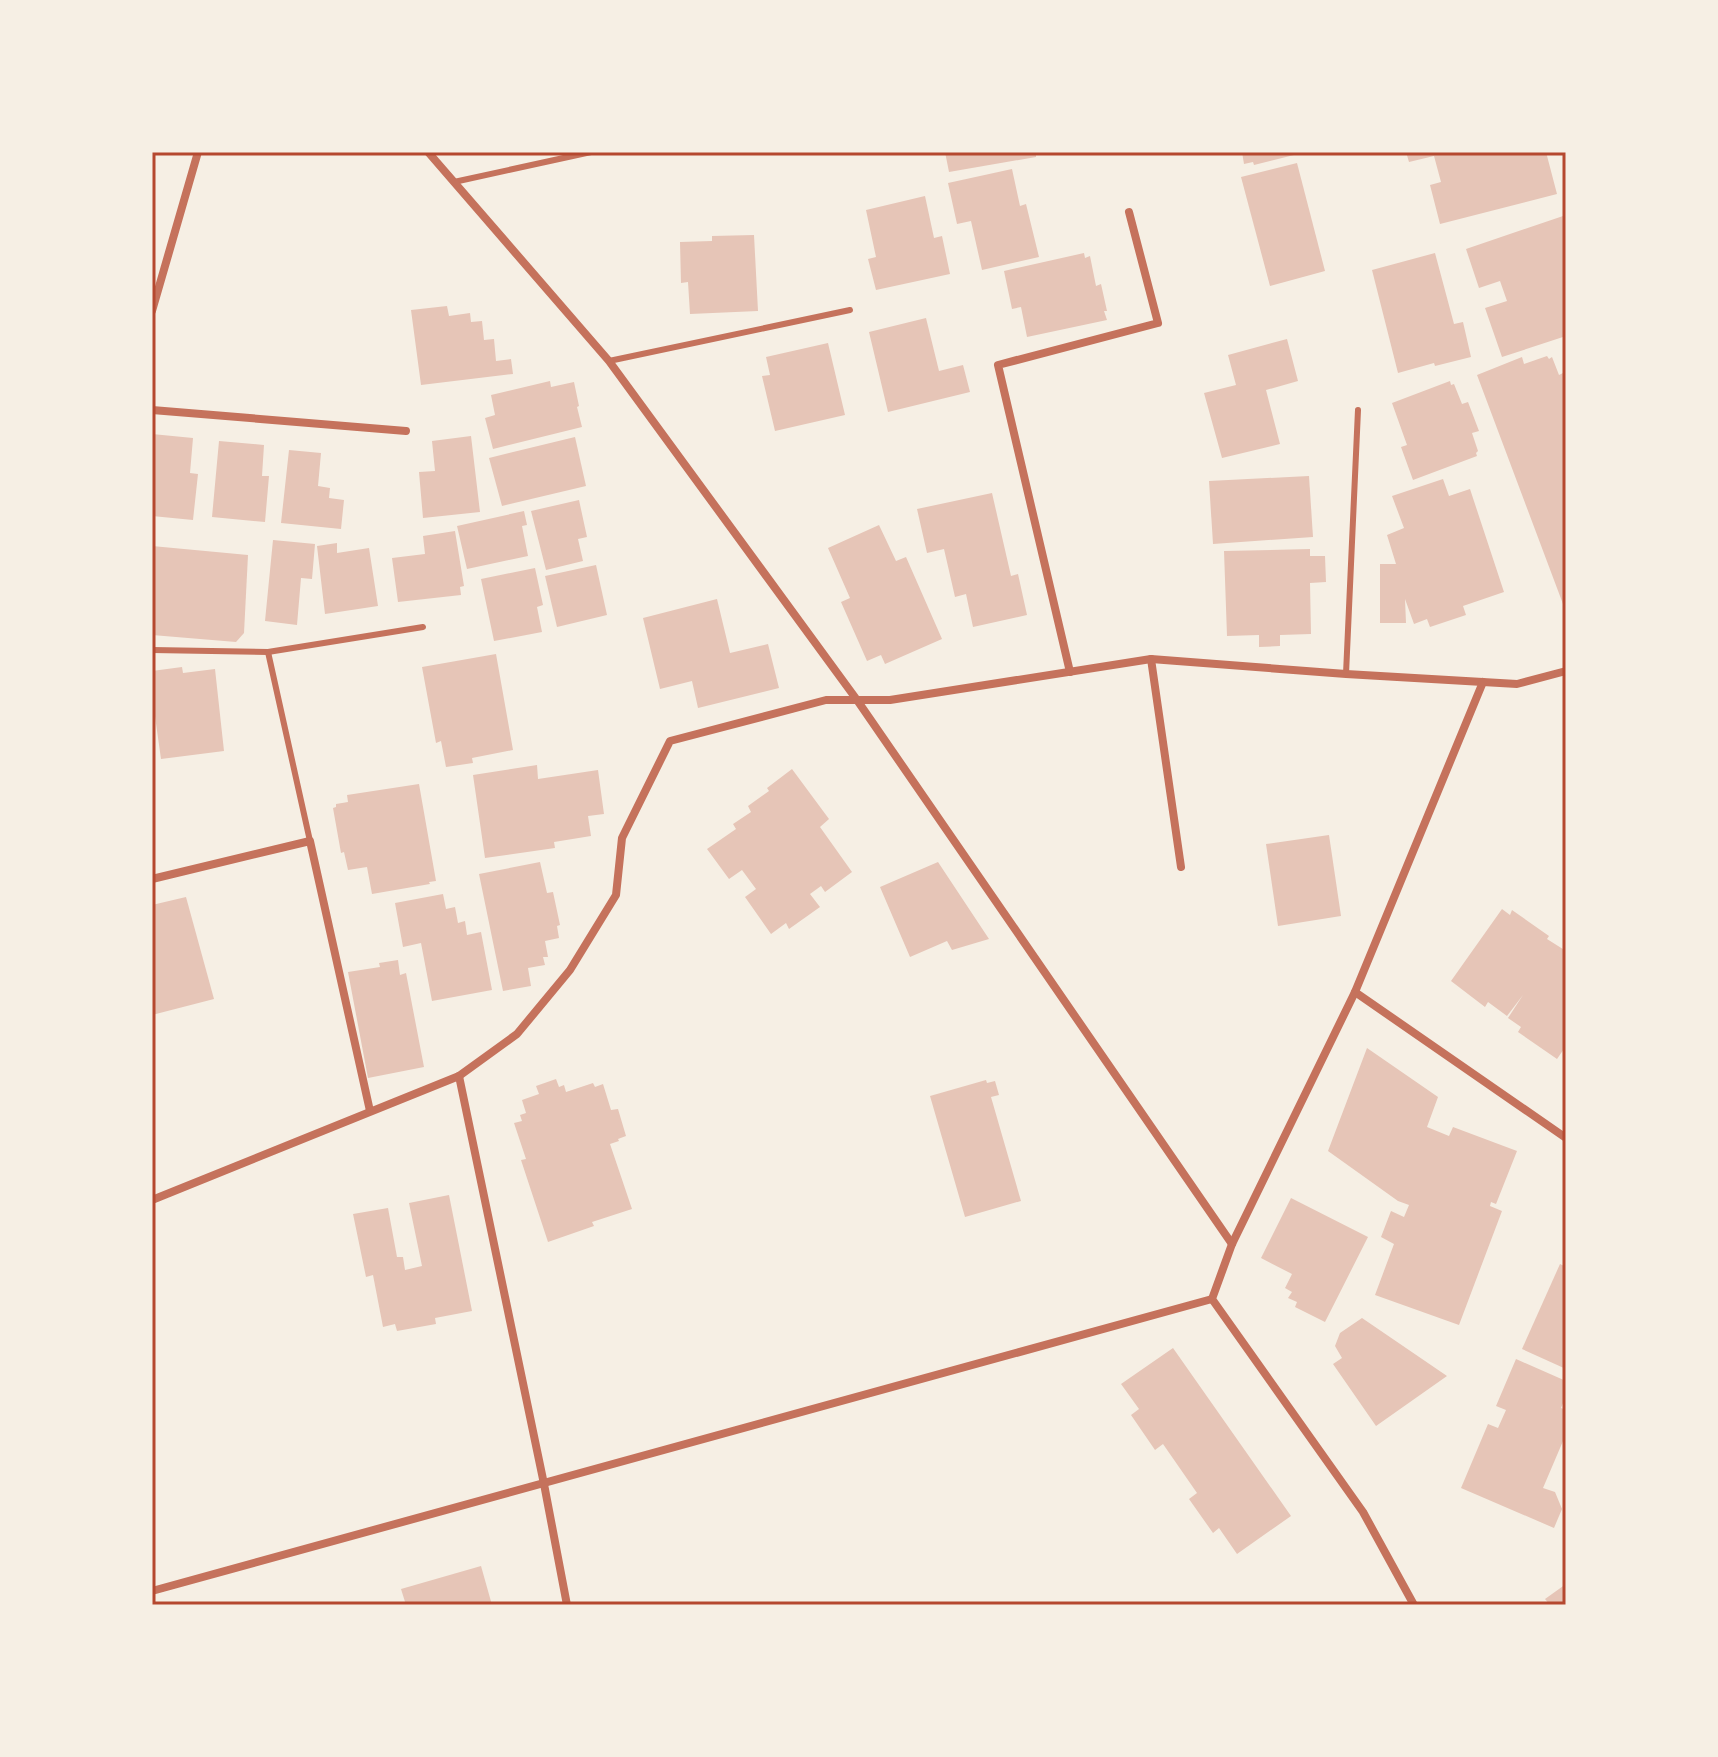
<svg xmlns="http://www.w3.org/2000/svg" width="1718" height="1757" font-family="'Fira Sans',sans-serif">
<rect width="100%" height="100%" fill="#f6efe4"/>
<g fill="#e6c5b7">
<polygon points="945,152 1036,152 1036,157 949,172"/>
<polygon points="1242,152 1302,152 1302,153 1254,165 1253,162 1244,164"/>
<polygon points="1406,152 1546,152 1557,194 1440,224 1430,185 1441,182 1434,156 1409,162"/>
<polygon points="1297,163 1325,271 1270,286 1241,177"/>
<polygon points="1012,169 1020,206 1026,204 1039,257 982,270 971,221 957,224 948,183"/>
<polygon points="925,196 934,238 942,236 950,274 876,290 868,259 876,257 866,210"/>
<polygon points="1566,215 1566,336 1502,357 1485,308 1507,301 1500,281 1479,288 1466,249"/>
<polygon points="754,235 758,311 690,314 688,282 681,283 680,242 712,241 712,236"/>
<polygon points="1084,253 1085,258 1090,256 1096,286 1101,284 1107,311 1104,311 1107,320 1027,337 1021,307 1012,309 1004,271"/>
<polygon points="1435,253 1454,324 1463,322 1471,357 1435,366 1434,363 1398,373 1372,270"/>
<polygon points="447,306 449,316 470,313 471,322 482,321 484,340 494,339 496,361 511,359 513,374 421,385 411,310"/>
<polygon points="926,318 939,371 963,365 970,392 888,412 869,332"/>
<polygon points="1287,339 1298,381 1266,390 1280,444 1222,458 1204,393 1236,385 1228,355"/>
<polygon points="828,343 845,415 775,431 762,376 770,375 766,357"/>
<polygon points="1547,356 1549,359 1552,357 1559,375 1563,373 1566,380 1566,612 1477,375 1522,357 1524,364"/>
<polygon points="550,381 551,387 574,382 579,406 577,407 582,427 493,449 485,418 495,415 491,395"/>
<polygon points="1450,381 1451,385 1454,384 1462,404 1468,402 1479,431 1472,433 1478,451 1476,453 1477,456 1413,480 1401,447 1407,445 1392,403"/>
<polygon points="152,434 193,438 190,473 198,474 193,520 152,516"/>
<polygon points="471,436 480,512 423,518 419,472 435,471 432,441"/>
<polygon points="575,437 586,486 502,506 489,458"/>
<polygon points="219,441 264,445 262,476 269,476 265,522 212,517"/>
<polygon points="289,450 321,453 318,486 330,488 329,498 344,500 341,529 281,523"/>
<polygon points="1309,476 1313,537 1213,544 1209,481"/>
<polygon points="1443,479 1449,496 1470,489 1504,592 1463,606 1466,615 1430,627 1427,619 1414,624 1405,599 1406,623 1380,623 1380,564 1396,564 1387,535 1404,528 1392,496"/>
<polygon points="992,493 1011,576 1018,574 1027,615 973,627 966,594 955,597 944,549 927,553 917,509"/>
<polygon points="579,500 587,537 578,539 583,561 546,570 531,511"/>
<polygon points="524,511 527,525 522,526 528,556 467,569 457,526"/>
<polygon points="879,525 896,561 906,557 942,639 885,664 881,655 867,661 841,602 850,598 828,548"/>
<polygon points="455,531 464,586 460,587 461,595 398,602 392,558 425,554 423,536"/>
<polygon points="273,540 315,544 312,579 301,578 297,625 265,621"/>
<polygon points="337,543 337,553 369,548 378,606 325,614 317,546"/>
<polygon points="152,546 248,555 244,633 236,642 152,635"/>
<polygon points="1310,549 1310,556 1325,556 1326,582 1310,583 1311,634 1280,635 1280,646 1259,647 1259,635 1227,636 1224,551"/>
<polygon points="596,565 607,615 557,627 545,576"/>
<polygon points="535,568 543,605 537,607 542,632 494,641 481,579"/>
<polygon points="717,599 730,653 768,644 779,688 698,708 692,681 660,689 643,618"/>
<polygon points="496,654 513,750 472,758 473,763 446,767 441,741 436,743 422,667"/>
<polygon points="182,667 183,673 215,669 224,751 161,759 152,695 152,671"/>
<polygon points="537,765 538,779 598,770 604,814 588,816 591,836 554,842 555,848 485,858 473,775"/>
<polygon points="792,769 829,819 820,827 852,872 825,892 821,886 810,894 820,907 789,929 786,923 771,934 745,897 756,889 742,870 729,879 707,849 736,829 733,824 751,812 748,806 769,791 767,788"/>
<polygon points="419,784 436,881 429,882 430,884 372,894 367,867 348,870 344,852 341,853 333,808 336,807 336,804 348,802 347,795"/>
<polygon points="1329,835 1341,916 1278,926 1266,844"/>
<polygon points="540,862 547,893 553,892 560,925 557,926 559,938 545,941 548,957 543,957 545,965 528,968 531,986 503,991 479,874"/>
<polygon points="938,862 989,939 952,950 947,941 910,957 880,887"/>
<polygon points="443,894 446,909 455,907 458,923 465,921 467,935 481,932 492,990 432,1001 421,943 403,947 395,903"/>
<polygon points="186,897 214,999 152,1015 152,905"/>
<polygon points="1502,909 1510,915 1512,910 1549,936 1547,939 1566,951 1566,1046 1557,1059 1518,1032 1521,1027 1508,1018 1523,995 1507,1016 1488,1002 1485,1007 1451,981"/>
<polygon points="398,960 400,975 406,973 424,1067 368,1078 348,972 380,967 379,963"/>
<polygon points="1367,1048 1438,1097 1427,1127 1449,1136 1453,1127 1517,1151 1496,1204 1491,1202 1490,1206 1502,1211 1459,1325 1375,1295 1394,1244 1381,1237 1391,1211 1404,1217 1409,1205 1398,1201 1328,1151"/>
<polygon points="556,1079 559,1087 564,1085 566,1092 593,1083 595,1087 603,1084 611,1110 618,1109 626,1136 618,1139 619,1141 610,1144 632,1209 592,1222 594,1226 548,1242 521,1160 526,1159 514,1123 522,1121 520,1115 526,1113 522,1100 539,1094 536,1086"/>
<polygon points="986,1080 987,1083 995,1081 999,1095 991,1097 1021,1201 965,1217 930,1096"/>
<polygon points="449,1195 472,1311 435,1318 436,1324 397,1331 395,1324 383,1327 373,1275 366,1277 353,1214 388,1208 397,1257 403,1257 405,1270 422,1266 409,1203"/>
<polygon points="1291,1198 1368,1237 1325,1322 1295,1307 1297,1302 1288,1298 1292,1292 1285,1288 1292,1274 1261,1258"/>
<polygon points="1560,1264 1566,1267 1566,1369 1522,1349"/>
<polygon points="1362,1318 1447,1376 1376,1426 1333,1364 1342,1358 1335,1346 1340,1333"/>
<polygon points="1173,1348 1291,1516 1237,1554 1219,1528 1213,1533 1189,1499 1197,1493 1163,1444 1155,1450 1131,1415 1139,1409 1121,1384"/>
<polygon points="1516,1359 1566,1381 1566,1396 1561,1408 1566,1410 1566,1434 1543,1488 1555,1492 1562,1509 1554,1528 1461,1488 1488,1424 1498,1428 1506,1410 1496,1406"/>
<polygon points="481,1566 492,1605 406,1605 401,1589"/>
<polygon points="1566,1584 1566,1605 1550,1605 1545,1599"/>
</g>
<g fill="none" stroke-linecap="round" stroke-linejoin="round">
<g stroke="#c5725c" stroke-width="6">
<polyline points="454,182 591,152"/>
<polyline points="609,361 850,310"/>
<polyline points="152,650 268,652"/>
<polyline points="1346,674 1358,410"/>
<polyline points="310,841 268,652 423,627"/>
</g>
<g stroke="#c5725c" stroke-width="8">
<polyline points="428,152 609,361 857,700 1232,1244"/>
<polyline points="152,311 198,152"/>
<polyline points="152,410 406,431"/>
<polyline points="1151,659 1181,867"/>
<polyline points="1070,672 998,365 1158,323 1129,212"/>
<polyline points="152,879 310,841 370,1111"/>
<polyline points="1355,992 1566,1138"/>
<polyline points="459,1076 544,1484 567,1605"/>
<polyline points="152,1200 459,1076 517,1034 570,970 616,895 622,838 670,741 826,700 890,700 1151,659 1346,674 1517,684 1566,671"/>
<polyline points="152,1591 1212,1299"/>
<polyline points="1414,1605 1363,1512 1212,1299 1232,1244 1355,992 1483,682"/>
</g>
</g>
<rect width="1718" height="1757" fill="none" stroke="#f6efe4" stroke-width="308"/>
<rect x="154" y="154" width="1410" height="1449" fill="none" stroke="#b5482f" stroke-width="3"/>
</svg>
